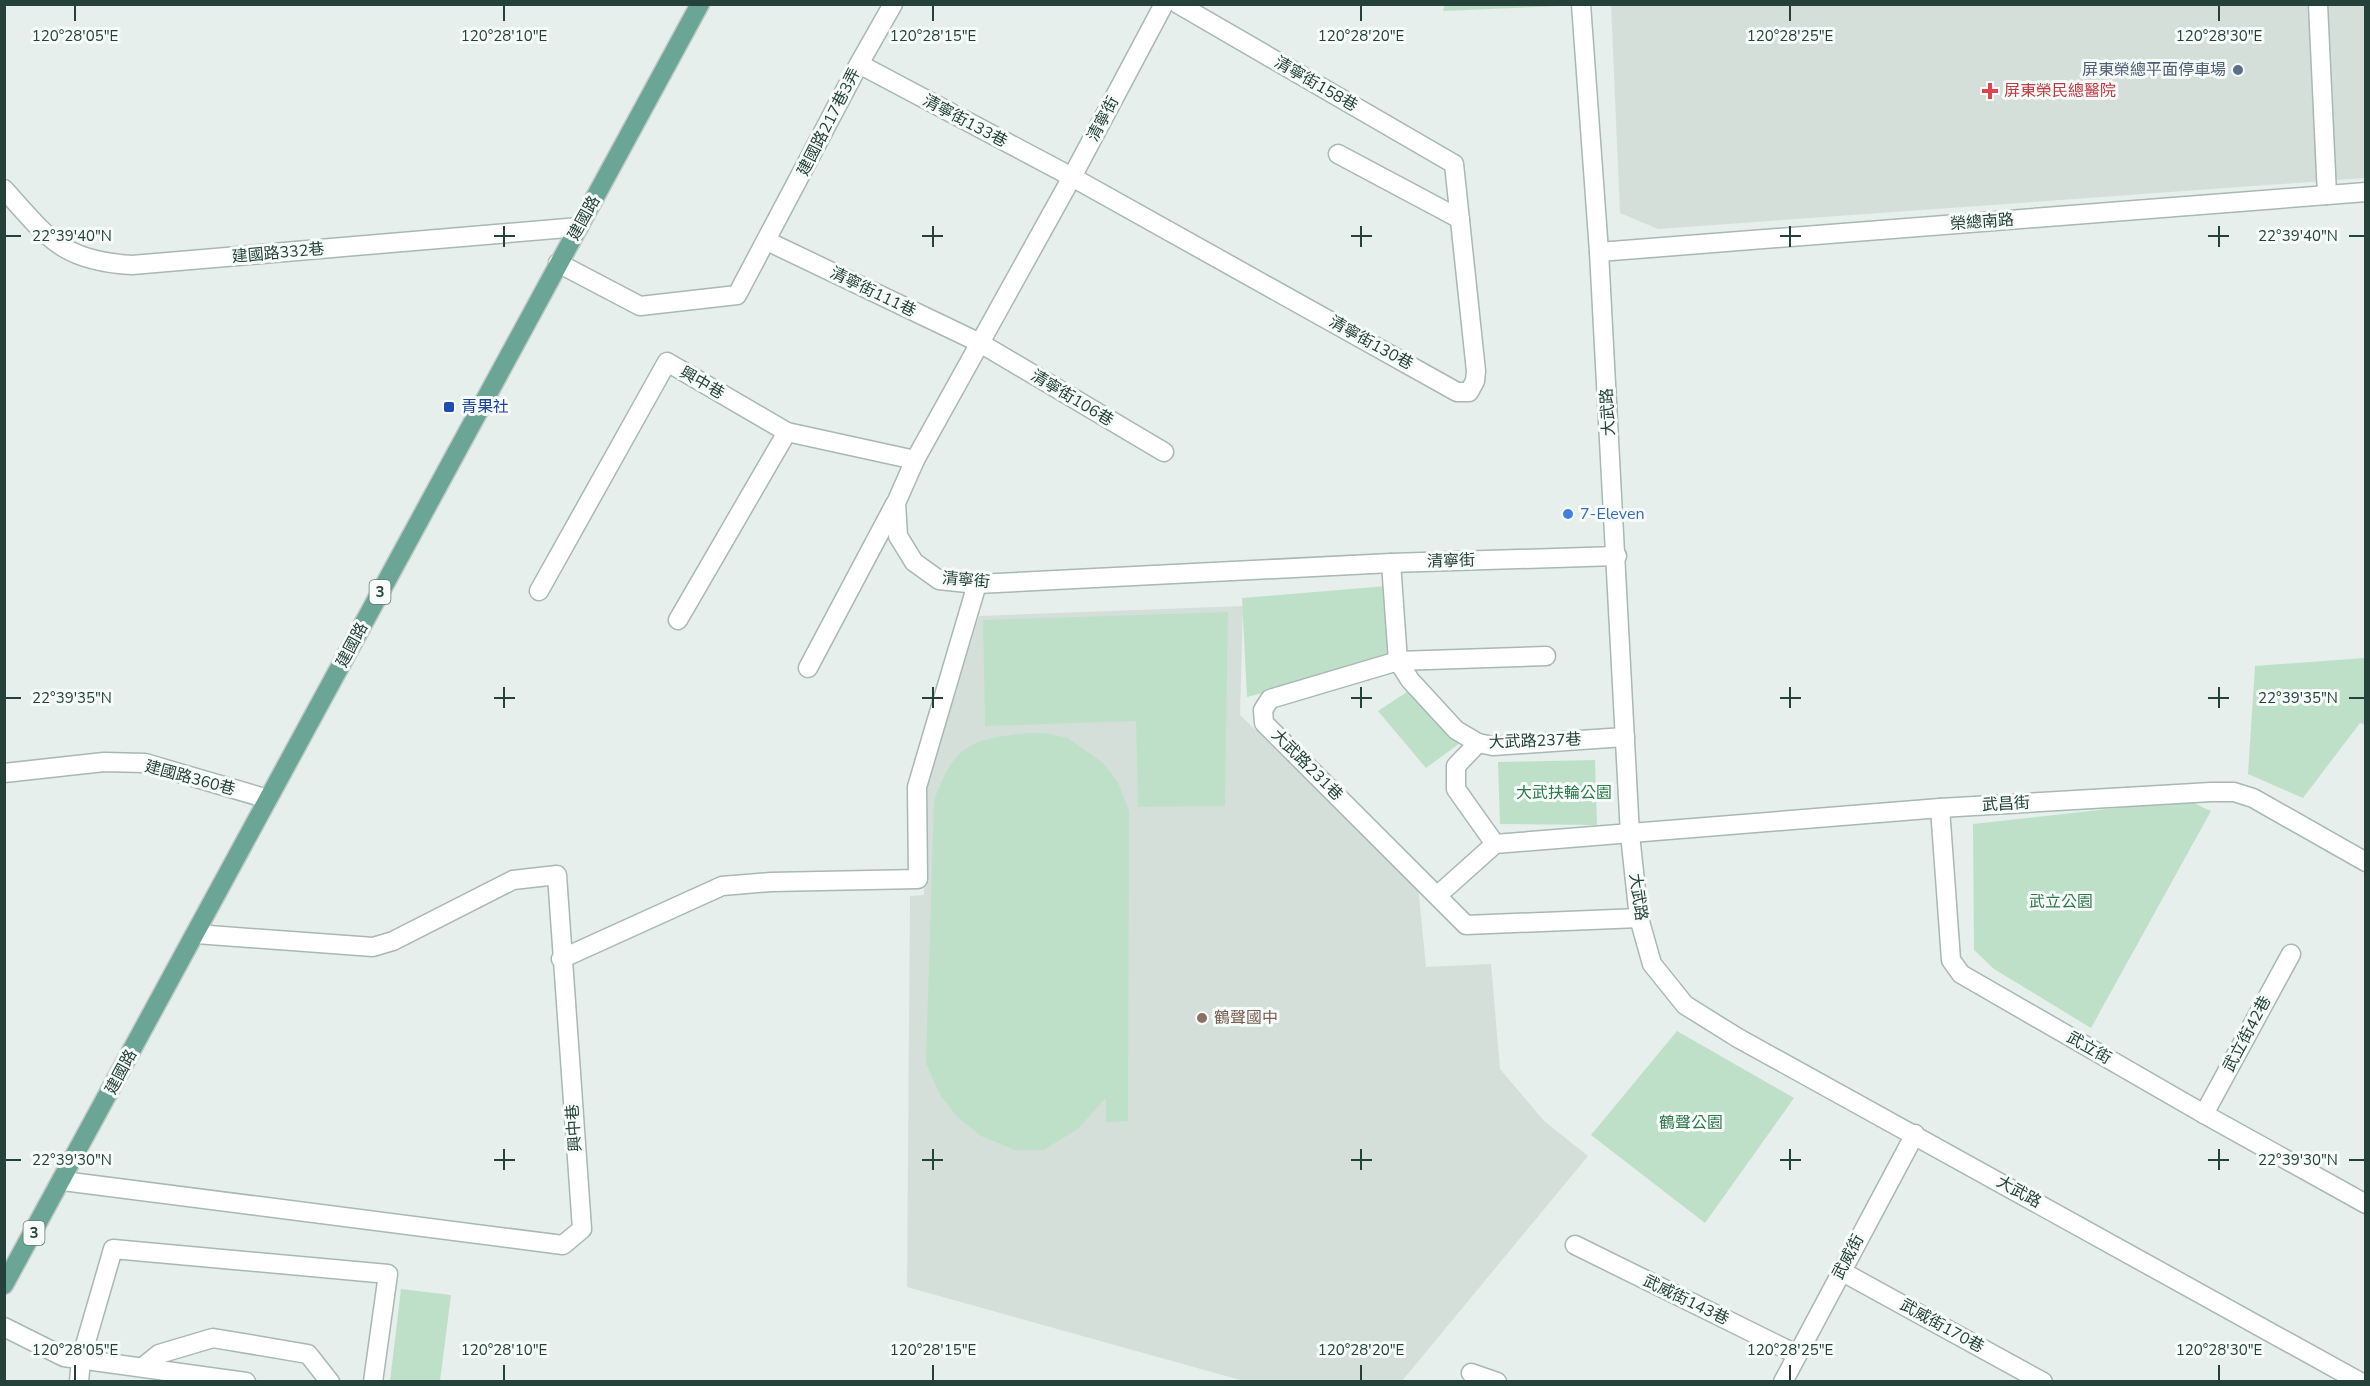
<svg xmlns="http://www.w3.org/2000/svg" width="2370" height="1386" font-family="'Nunito Sans','Noto Sans TC',sans-serif">
<rect width="100%" height="100%" fill="#e6efeb"/>
<g fill="#d4dfda">
<polygon points="1611,5 2365,5 2365,178 1658,229 1620,213"/>
<polygon points="1243,606 1240,715 1418,886 1426,967 1491,964 1500,1069 1544,1121 1588,1156 1402,1381 1244,1381 907,1287 910,896 924,895 924,795 979,616"/>
</g>
<g fill="#bfe0c8">
<polygon points="1445,4 1562,4 1562,6 1443,11"/>
<polygon points="1386,586 1387,657 1339,674 1247,697 1242,598"/>
<polygon points="1228,612 1225,806 1138,807 1136,721 985,726 983,620"/>
<polygon points="2365,658 2365,725 2360,723 2303,798 2248,774 2255,666"/>
<polygon points="1416,686 1460,743 1426,768 1378,711"/>
<path d="M 1026,733 L 1045,733 L 1068,738 L 1103,763 L 1118,782 L 1129,811 L 1128,1121 L 1106,1122 L 1106,1098 L 1079,1128 L 1044,1150 L 1015,1150 L 981,1136 L 958,1118 L 940,1095 L 926,1063 L 934,800 C 955,744 969,740 1026,733 Z"/>
<polygon points="1595,760 1597,825 1500,824 1498,762"/>
<polygon points="2187,800 2211,811 2091,1028 1994,969 1974,950 1973,824"/>
<polygon points="1677,1031 1794,1098 1705,1223 1591,1135"/>
<polygon points="401,1289 451,1295 440,1381 390,1381"/>
</g>
<g fill="none" stroke-linecap="round" stroke-linejoin="round">
<defs>
<g id="minor">
<polyline points="1164,4 1072,177 915,460 896,503 898,536 914,562 939,580 977,584 1391,563 1617,556"/>
<polyline points="1581,4 1599,252 1630,835 1639,918 1652,964 1685,1005 1738,1038 2360,1382"/>
<polyline points="2318,4 2327,195"/>
<polyline points="859,64 1072,177 1457,392 1469,392 1475,381 1476,371 1454,164 1178,4"/>
<polyline points="1338,154 1460,219"/>
<path d="M 4,189 C 48,238 62,261 132,265 L 579,227"/>
<polyline points="767,241 980,343 1164,452"/>
<polyline points="1599,252 2366,192"/>
<polyline points="558,263 640,306 737,295 859,64 893,4"/>
<polyline points="1391,563 1398,661 1410,680 1456,730 1478,743 1493,746 1625,737"/>
<polyline points="539,591 667,362 787,432 915,460"/>
<polyline points="678,620 787,432"/>
<polyline points="1546,656 1398,661 1270,699 1263,710 1264,723 1466,925 1639,918"/>
<polyline points="808,668 895,504"/>
<polyline points="1478,743 1456,766 1456,789 1495,844"/>
<polyline points="4,773 104,762 145,763 268,799"/>
<polyline points="1940,808 1951,960 1961,974 2204,1114 2366,1204"/>
<polyline points="1438,895 1495,844 1940,808 2211,792 2234,792 2253,798 2366,862"/>
<polyline points="561,959 722,886 771,882 918,879 917,787 977,584"/>
<polyline points="2204,1114 2291,954"/>
<polyline points="63,1181 563,1245 582,1229 557,875 513,880 393,941 373,947 196,934"/>
<polyline points="1575,1245 1796,1354"/>
<polyline points="1841,1271 2043,1382"/>
<polyline points="4,1327 64,1357 246,1382"/>
<polyline points="143,1367 159,1354 213,1338 308,1354 330,1382"/>
<polyline points="1471,1373 1497,1382"/>
<polyline points="79,1382 81,1359 113,1249 388,1274 373,1382"/>
<polyline points="1783,1382 1915,1134"/>
</g>
<polyline id="major" points="4,1285 700,4"/>
</defs>
<use href="#minor" stroke="#a8b8b2" stroke-width="21"/>
<use href="#major" stroke="#c2cac8" stroke-width="21"/>
<use href="#minor" stroke="#fff" stroke-width="18"/>
<use href="#major" stroke="#6aa596" stroke-width="18"/>
</g>
<path fill="none" stroke="#24423a" stroke-width="2" d="M 75,6 L 75,21M 504,6 L 504,21M 933,6 L 933,21M 1361,6 L 1361,21M 1790,6 L 1790,21M 2219,6 L 2219,21M 504,226 L 504,247M 933,226 L 933,247M 1361,226 L 1361,247M 1790,226 L 1790,247M 2219,226 L 2219,247M 6,236 L 21,236M 494,236 L 515,236M 922,236 L 943,236M 1351,236 L 1372,236M 1780,236 L 1801,236M 2208,236 L 2229,236M 2349,236 L 2364,236M 504,687 L 504,708M 933,687 L 933,708M 1361,687 L 1361,708M 1790,687 L 1790,708M 2219,687 L 2219,708M 6,698 L 21,698M 494,698 L 515,698M 922,698 L 943,698M 1351,698 L 1372,698M 1780,698 L 1801,698M 2208,698 L 2229,698M 2349,698 L 2364,698M 504,1149 L 504,1170M 933,1149 L 933,1170M 1361,1149 L 1361,1170M 1790,1149 L 1790,1170M 2219,1149 L 2219,1170M 6,1160 L 21,1160M 494,1160 L 515,1160M 922,1160 L 943,1160M 1351,1160 L 1372,1160M 1780,1160 L 1801,1160M 2208,1160 L 2229,1160M 2349,1160 L 2364,1160M 75,1365 L 75,1380M 504,1365 L 504,1380M 933,1365 L 933,1380M 1361,1365 L 1361,1380M 1790,1365 L 1790,1380M 2219,1365 L 2219,1380"/>
<circle fill="#5c6f8a" stroke="#f7fbf9" stroke-width="2" cx="2238" cy="70" r="6"/>
<path fill="#e0444e" stroke="#f7fbf9" stroke-width="2" d="M1987 82h6v6h6v6h-6v6h-6v-6h-6v-6h6z"/>
<rect fill="#1a4fb4" stroke="#f7fbf9" stroke-width="2" x="443" y="401" width="12" height="12" rx="3"/>
<circle fill="#3f7fe0" stroke="#f7fbf9" stroke-width="2" cx="1568" cy="514" r="6"/>
<circle fill="#8d6e63" stroke="#f7fbf9" stroke-width="2" cx="1202" cy="1018" r="6"/>
<g text-anchor="middle" dominant-baseline="central" stroke-width="6" stroke-linejoin="round" paint-order="stroke">
<g fill="#f7fbf9" stroke="#637a73" stroke-width="1.5">
<rect x="369.5" y="580" width="21" height="24" rx="4.5"/>
<rect x="23.5" y="1221" width="21" height="24" rx="4.5"/>
</g>
<g font-size="15" font-weight="bold" fill="#24423a">
<text x="380" y="592">3</text>
<text x="34" y="1233">3</text>
</g>
<g font-size="16" fill="#4e5e75" stroke="#f7fbf9" text-anchor="end">
<text x="2226" y="70">屏東榮總平面停車場</text>
</g>
<g font-size="16" fill="#24423a" stroke="#f7fbf9">
<text transform="translate(1316 84) rotate(30)">清寧街158巷</text>
<text transform="translate(1103 119) rotate(-62)">清寧街</text>
<text transform="translate(965 121) rotate(28)">清寧街133巷</text>
<text transform="translate(829 122) rotate(-63)">建國路217巷3弄</text>
<text transform="translate(584 218) rotate(-61)">建國路</text>
<text transform="translate(1982 222) rotate(-4)">榮總南路</text>
<text transform="translate(278 253) rotate(-5)">建國路332巷</text>
<text transform="translate(873 292) rotate(26)">清寧街111巷</text>
<text transform="translate(1371 343) rotate(29)">清寧街130巷</text>
<text transform="translate(702 383) rotate(30)">興中巷</text>
<text transform="translate(1072 398) rotate(31)">清寧街106巷</text>
<text transform="translate(1608 412) rotate(-93)">大武路</text>
<text transform="translate(1451 561) rotate(-2)">清寧街</text>
<text transform="translate(966 580) rotate(5)">清寧街</text>
<text transform="translate(352 645) rotate(-62)">建國路</text>
<text transform="translate(1535 741) rotate(-2)">大武路237巷</text>
<text transform="translate(1307 765) rotate(45)">大武路231巷</text>
<text transform="translate(190 778) rotate(15)">建國路360巷</text>
<text transform="translate(2006 804) rotate(-3)">武昌街</text>
<text transform="translate(1638 897) rotate(82)">大武路</text>
<text transform="translate(2247 1034) rotate(-62)">武立街42巷</text>
<text transform="translate(2089 1048) rotate(30)">武立街</text>
<text transform="translate(121 1072) rotate(-62)">建國路</text>
<text transform="translate(574 1128) rotate(-94)">興中巷</text>
<text transform="translate(2019 1192) rotate(29)">大武路</text>
<text transform="translate(1848 1257) rotate(-62)">武威街</text>
<text transform="translate(1686 1300) rotate(26)">武威街143巷</text>
<text transform="translate(1942 1326) rotate(29)">武威街170巷</text>
</g>
<g font-size="16" fill="#be3a42" stroke="#f7fbf9" text-anchor="start">
<text x="2004" y="91">屏東榮民總醫院</text>
</g>
<g font-size="16" fill="#164399" stroke="#f7fbf9" text-anchor="start">
<text x="461" y="407">青果社</text>
</g>
<g font-size="16" fill="#366cbe" stroke="#f7fbf9" text-anchor="start">
<text x="1580" y="514">7-Eleven</text>
</g>
<g font-size="16" fill="#2d7a4b" stroke="#f7fbf9">
<text x="1564" y="793">大武扶輪公園</text>
<text x="2061" y="902">武立公園</text>
<text x="1691" y="1123">鶴聲公園</text>
</g>
<g font-size="16" fill="#785e54" stroke="#f7fbf9" text-anchor="start">
<text x="1214" y="1018">鶴聲國中</text>
</g>
</g>
<g font-size="15" text-anchor="middle" fill="#24423a" stroke="#f7fbf9" stroke-width="6" stroke-linejoin="round" paint-order="stroke">
<text x="75" y="41">120°28'05"E</text>
<text x="504" y="41">120°28'10"E</text>
<text x="933" y="41">120°28'15"E</text>
<text x="1361" y="41">120°28'20"E</text>
<text x="1790" y="41">120°28'25"E</text>
<text x="2219" y="41">120°28'30"E</text>
<text x="72" y="241">22°39'40"N</text>
<text x="2298" y="241">22°39'40"N</text>
<text x="72" y="703">22°39'35"N</text>
<text x="2298" y="703">22°39'35"N</text>
<text x="72" y="1165">22°39'30"N</text>
<text x="2298" y="1165">22°39'30"N</text>
<text x="75" y="1355">120°28'05"E</text>
<text x="504" y="1355">120°28'10"E</text>
<text x="933" y="1355">120°28'15"E</text>
<text x="1361" y="1355">120°28'20"E</text>
<text x="1790" y="1355">120°28'25"E</text>
<text x="2219" y="1355">120°28'30"E</text>
</g>
<rect width="2370" height="1386" fill="none" stroke="#24423a" stroke-width="12"/>
</svg>
